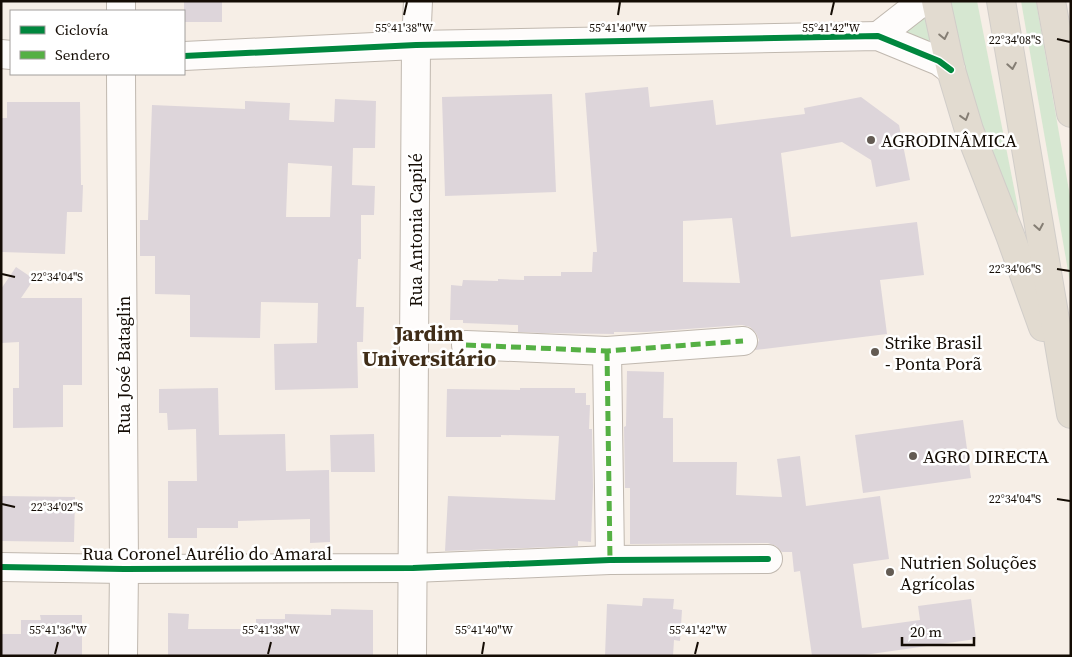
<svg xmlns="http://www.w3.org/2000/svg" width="1072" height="657" font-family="'Source Serif 4',serif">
<rect width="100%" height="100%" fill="#f6eee6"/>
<g fill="#d6e7d1">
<polygon points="948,1 977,1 1018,208 1018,212 1016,215 965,89"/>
<polygon points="1021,1 1036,1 1071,202 1071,288"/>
<polygon points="927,14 938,46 906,35 904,30"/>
</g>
<g fill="#ddd5da" fill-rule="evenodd">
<rect x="184" y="1" width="38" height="21"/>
<path d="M 648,87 L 650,107 L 713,100 L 716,125 L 805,114 L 804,108 L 861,97 L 899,125 L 910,180 L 876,187 L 871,160 L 842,142 L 781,153 L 791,237 L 917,222 L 924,275 L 880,280 L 887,334 L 755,350 L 759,340 L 756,333 L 750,327 L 742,325 L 646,332 L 614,332 L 614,334 L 542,333 L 518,332 L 518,325 L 463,323 L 463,320 L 450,320 L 451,285 L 462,286 L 463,280 L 498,281 L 498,279 L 524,280 L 524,276 L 561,276 L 561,272 L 592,272 L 593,252 L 597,252 L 585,93 ZM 732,218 L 740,283 L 683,282 L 683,221 Z"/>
<polygon points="552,94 556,192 445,196 442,97"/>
<path d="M 335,99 L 376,101 L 375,148 L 353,148 L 352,185 L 375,186 L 374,215 L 361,215 L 361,259 L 358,259 L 356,307 L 364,307 L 363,342 L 357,342 L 358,388 L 275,390 L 274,344 L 317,343 L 318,303 L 261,302 L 260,338 L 190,337 L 190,295 L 155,294 L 155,256 L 140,256 L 140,220 L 148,220 L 152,105 L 245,109 L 245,101 L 290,103 L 289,120 L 334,122 ZM 288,163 L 332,166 L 330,217 L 286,217 Z"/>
<polygon points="7,102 80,102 81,185 83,185 82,212 67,212 65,254 1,252 1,118 7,118"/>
<polygon points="16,267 34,279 21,298 82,298 82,385 63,385 63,427 13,428 13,388 19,388 19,342 1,343 1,289"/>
<polygon points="627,371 664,372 663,418 673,418 673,462 737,462 736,495 782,497 777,459 800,456 806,506 880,496 889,559 853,564 862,628 920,620 918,606 971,599 976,639 857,656 812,656 800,571 794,572 792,552 782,552 776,546 768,543 630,544 630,488 625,488 624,427 626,426"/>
<polygon points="218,388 219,435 285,434 286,471 329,470 330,542 310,543 310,519 238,521 238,528 197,528 197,538 168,538 168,481 197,481 196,429 168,430 167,413 159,413 159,389"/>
<polygon points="520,388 575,388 575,393 586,393 586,405 590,405 589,429 592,429 593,487 591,542 578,541 578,546 445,551 448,496 555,500 559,436 501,435 501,437 446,437 447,389 520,390"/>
<polygon points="963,420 971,478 863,493 855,435"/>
<polygon points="374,434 375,472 331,472 330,435"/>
<polygon points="1,496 75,497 74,542 1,541"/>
<polygon points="643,598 674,599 673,609 682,610 680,641 674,640 673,656 605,656 607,604 642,606"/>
<polygon points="331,609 373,610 373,656 168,656 168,613 189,614 188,629 256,629 256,619 285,619 285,614 331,615"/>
<polygon points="40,615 82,615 82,656 1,656 1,634 21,634 21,620 41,620"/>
</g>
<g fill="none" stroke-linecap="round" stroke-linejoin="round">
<defs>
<g id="minor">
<polyline points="121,1 121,11"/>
<polyline points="878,36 923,1"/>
<polyline points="1,54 11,55"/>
<polyline points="184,56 416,45 878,36 939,61 951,70"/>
<polyline points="121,74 124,569 123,656"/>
<polyline points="466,345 607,351 743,341"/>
<polyline points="607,351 610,560"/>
<polyline points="1,567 124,569 413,568 610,560 768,559"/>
<polyline points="412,656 416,45 418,1"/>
</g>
<g id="highway">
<polyline points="936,1 951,70 969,130 1010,235 1043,327"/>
<polyline points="1001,1 1071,414"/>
<polyline points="1051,1 1071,113"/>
</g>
</defs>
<use href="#minor" stroke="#c0b8af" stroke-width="30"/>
<use href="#highway" stroke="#d1cdc9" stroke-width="30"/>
<use href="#minor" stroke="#fefcfb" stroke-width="28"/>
<use href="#highway" stroke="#e2dbd0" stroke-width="28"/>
<g stroke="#55b044" stroke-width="5" stroke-dasharray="10 5" stroke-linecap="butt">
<polyline points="466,345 607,351 743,341"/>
<polyline points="607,351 610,560"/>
</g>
<defs>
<g id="cycleway">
<polyline points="184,56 416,45 878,36 939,61 951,70"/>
<polyline points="1,567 124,569 413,568 610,560 768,559"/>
</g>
</defs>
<use href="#cycleway" stroke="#fff" stroke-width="9"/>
<use href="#cycleway" stroke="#00873e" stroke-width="6"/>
</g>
<defs><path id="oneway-chevron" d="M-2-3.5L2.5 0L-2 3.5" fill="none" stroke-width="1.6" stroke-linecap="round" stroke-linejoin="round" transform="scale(1.25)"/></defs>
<g stroke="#857e74">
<use href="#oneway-chevron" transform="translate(944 36) rotate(78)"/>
<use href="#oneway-chevron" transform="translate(1012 66) rotate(80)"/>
<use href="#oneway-chevron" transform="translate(965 117) rotate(73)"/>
<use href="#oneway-chevron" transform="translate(1039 227) rotate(80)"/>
</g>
<path fill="none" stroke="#140c04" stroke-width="2" d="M 404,15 L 407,2M 618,15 L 620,2M 831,15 L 834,2M 1057,39 L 1070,42M 1057,269 L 1070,271M 2,274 L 15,277M 1057,499 L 1070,501M 2,504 L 15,507M 55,654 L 58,642M 268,654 L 271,642M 482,654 L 484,642M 695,654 L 698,642"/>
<g fill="#635b53" stroke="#fff" stroke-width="2">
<circle cx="871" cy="140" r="5"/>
<circle cx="875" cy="352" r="5"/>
<circle cx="913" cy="456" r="5"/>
<circle cx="890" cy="572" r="5"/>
</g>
<g text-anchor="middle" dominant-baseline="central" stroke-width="5" stroke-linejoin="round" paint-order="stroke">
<g font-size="18" fill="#140c04" stroke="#fff" text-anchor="start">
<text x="881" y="140">AGRODINÂMICA</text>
<text x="885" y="342">Strike Brasil<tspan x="885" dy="21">- Ponta Porã</tspan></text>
<text x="923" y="456">AGRO DIRECTA</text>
<text x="900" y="562">Nutrien Soluções<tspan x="900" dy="21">Agrícolas</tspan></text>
</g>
<g font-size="18" fill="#140c04" stroke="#fff">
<text transform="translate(415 230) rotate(-90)">Rua Antonia Capilé</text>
<text transform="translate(123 365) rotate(-90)">Rua José Bataglin</text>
<text x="207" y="553">Rua Coronel Aurélio do Amaral</text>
</g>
<g font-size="22" font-weight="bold" fill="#402d18" stroke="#fff">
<text x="429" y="333">Jardim<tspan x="429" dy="25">Universitário</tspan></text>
</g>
</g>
<g font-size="12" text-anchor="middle" fill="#140c04" stroke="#fff" stroke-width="5" stroke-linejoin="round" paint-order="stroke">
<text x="404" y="32">55°41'38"W</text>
<text x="618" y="32">55°41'40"W</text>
<text x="831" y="32">55°41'42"W</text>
<text x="1015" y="44">22°34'08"S</text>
<text x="1015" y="273">22°34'06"S</text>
<text x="57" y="281">22°34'04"S</text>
<text x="1015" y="503">22°34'04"S</text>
<text x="57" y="511">22°34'02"S</text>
<text x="58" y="634">55°41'36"W</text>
<text x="271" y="634">55°41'38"W</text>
<text x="484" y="634">55°41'40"W</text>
<text x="698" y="634">55°41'42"W</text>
</g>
<rect width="1072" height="657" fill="none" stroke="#140c04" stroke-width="5"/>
<rect x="10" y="10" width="175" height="65" fill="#ffffff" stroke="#a19e9b"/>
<rect x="20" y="26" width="25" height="8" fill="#00873e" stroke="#a19e9b"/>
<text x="55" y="35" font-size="15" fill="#140c04">Ciclovía</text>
<rect x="20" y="51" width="25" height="8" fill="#55b044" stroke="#a19e9b"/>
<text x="55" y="60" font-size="15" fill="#140c04">Sendero</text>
<path d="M902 637v8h72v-8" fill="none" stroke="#140c04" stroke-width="2.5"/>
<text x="910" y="637" font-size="15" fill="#140c04" stroke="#ffffff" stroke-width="4" paint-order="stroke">20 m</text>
</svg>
